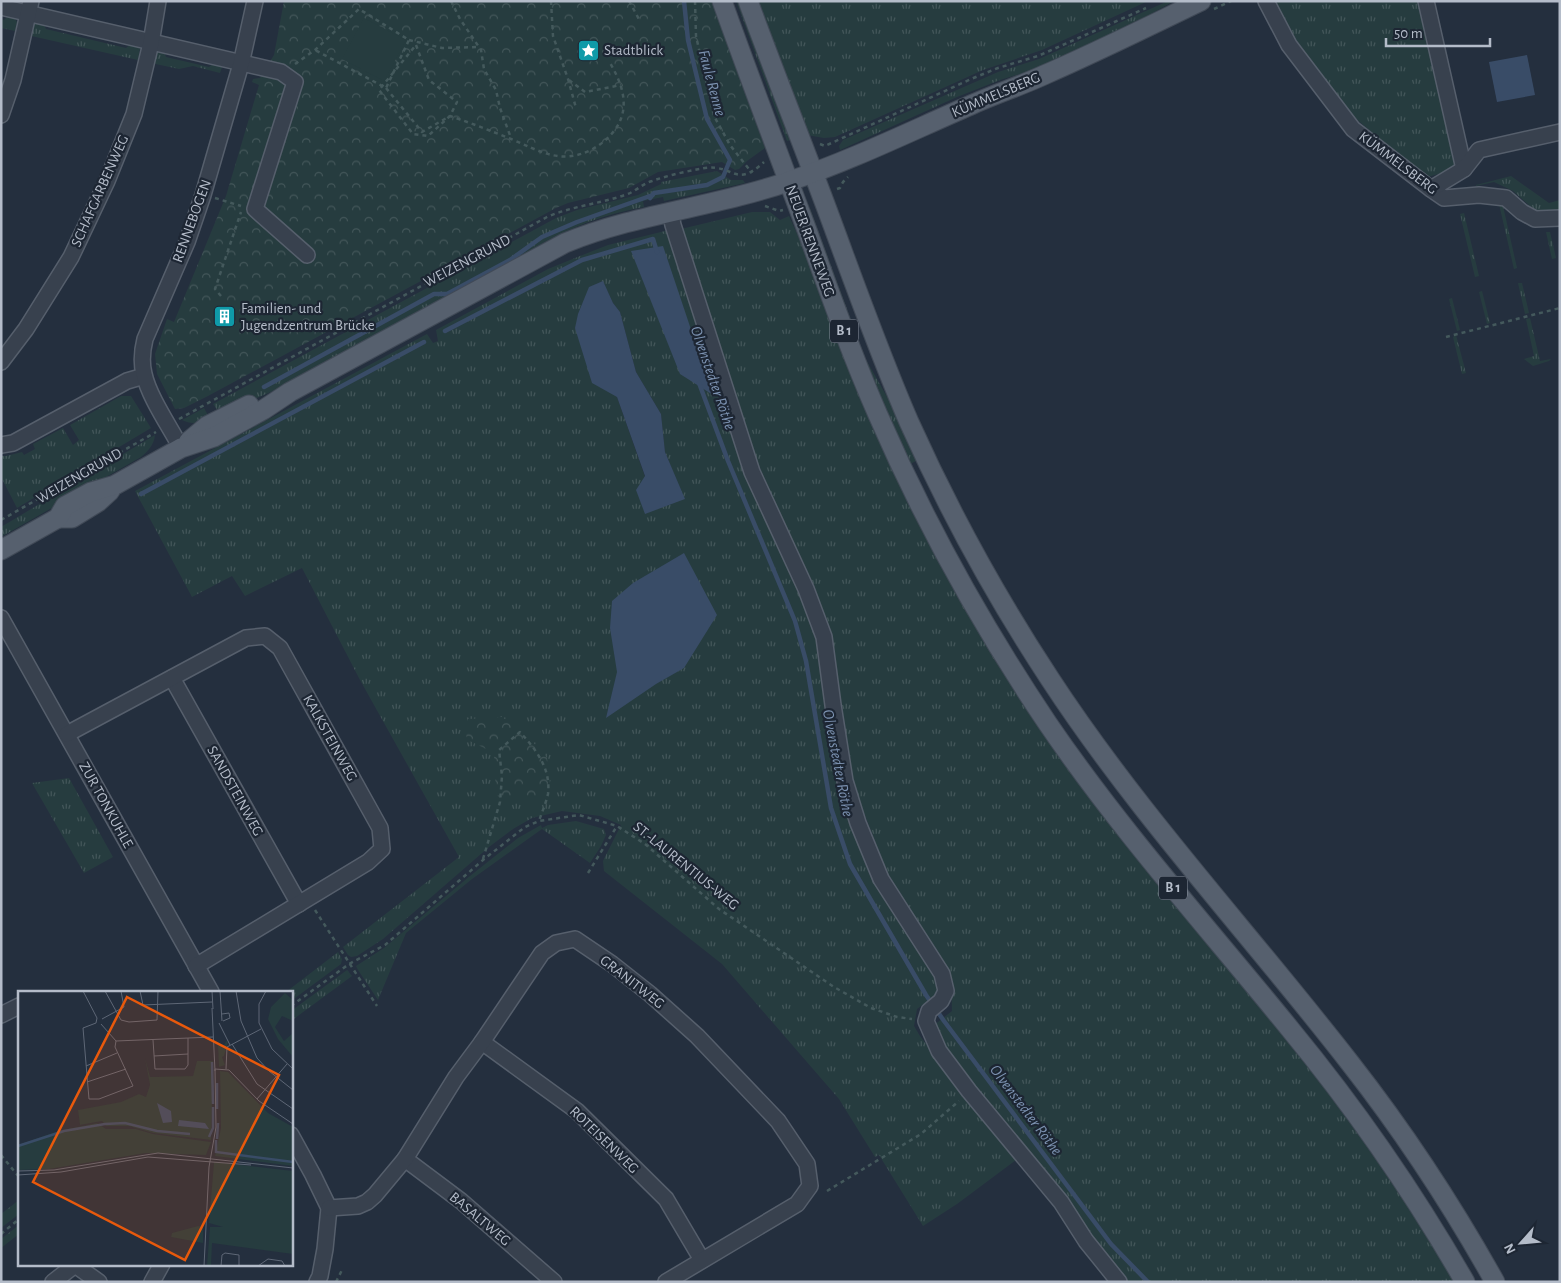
<svg xmlns="http://www.w3.org/2000/svg" width="1561" height="1283" font-family="'Alegreya Sans',sans-serif">
<defs>
<pattern id="grass-tufts" width="24" height="20" patternUnits="userSpaceOnUse" patternTransform="scale(1.25)"><rect width="24" height="20" fill="#263c3f"/><path d="M3 7l-1-3M5 7V3M7 7l1-3M15 17l-1-3M17 17v-4M19 17l1-3" fill="none" stroke="#435659"/></pattern>
<pattern id="park-crowns" width="20" height="18" patternUnits="userSpaceOnUse" patternTransform="scale(1.25)"><rect width="20" height="18" fill="#263c3f"/><path d="M2 6a3 3 0 1 1 6 0M12 15a3 3 0 1 1 6 0" fill="none" stroke="#435659"/></pattern>
</defs>
<rect width="100%" height="100%" fill="#242f3e"/>
<g fill="url(#grass-tufts)" fill-rule="evenodd">
<polygon points="736,1 740,1 790,140 787,141"/>
<polygon points="756,1 1148,1 1042,50 983,70 835,137 824,138 807,135"/>
<polygon points="1168,1 1174,1 1128,27 1043,67 1000,80 957,97 840,150 839,146 843,140 998,72 1039,59"/>
<polygon points="1275,1 1420,1 1456,169 1424,178 1353,116 1318,74 1285,25"/>
<polygon points="9,15 12,15 17,22 15,31 1,28 1,19 4,20"/>
<polygon points="37,21 43,23 46,29 126,48 132,43 140,49 138,60 27,35 29,25"/>
<polygon points="163,50 166,57 209,67 215,62 223,64 220,73 193,66 179,69 151,63 154,52"/>
<path d="M 717,171 L 731,180 L 743,180 L 745,183 L 664,201 L 663,197 L 643,201 L 644,207 C 591,217 555,234 510,263 L 296,381 L 220,414 L 213,404 L 556,218 L 577,210 L 638,195 L 661,184 L 661,182 Z"/>
<polygon points="1511,176 1549,203 1560,200 1560,213 1537,212 1513,191 1494,182 1476,186 1476,185"/>
<polygon points="1499,204 1503,206 1517,268 1514,269"/>
<polygon points="810,208 865,358 890,402 918,460 908,465 872,383 806,209"/>
<polygon points="752,212 770,212 780,220 789,216 974,624 1352,1124 1417,1218 1455,1282 1128,1282 1094,1242 944,1051 933,1026 952,1011 951,976 889,877 850,777 831,643 756,472 681,229"/>
<polygon points="1464,213 1479,276 1475,277 1460,214"/>
<path d="M 669,230 L 804,597 L 820,644 L 841,777 L 912,936 L 935,979 L 938,993 L 917,1009 L 914,1026 L 920,1036 L 1016,1160 L 957,1204 L 923,1226 L 879,1155 L 875,1157 L 839,1099 L 722,964 L 604,871 L 603,861 L 621,825 L 600,816 L 562,811 L 532,818 L 513,829 L 489,847 L 383,939 L 357,956 L 351,957 L 348,955 L 343,947 L 459,857 L 360,680 L 302,568 L 245,596 L 232,576 L 192,597 L 135,491 L 427,334 L 433,343 L 438,341 L 436,330 L 548,269 L 580,256 L 608,245 ZM 603,282 L 613,303 L 620,312 L 636,372 L 661,414 L 665,452 L 684,499 L 645,477 L 617,397 Z"/>
<polygon points="1550,232 1556,258 1552,259 1546,232"/>
<polygon points="1518,283 1522,283 1529,313 1525,314"/>
<polygon points="1482,291 1490,323 1487,324 1479,292"/>
<polygon points="1452,298 1460,330 1457,331 1449,299"/>
<polygon points="1530,318 1540,361 1551,359 1549,361 1533,366 1524,359 1534,356 1526,319"/>
<polygon points="1456,335 1466,373 1462,374 1453,337"/>
<polygon points="121,396 131,396 151,428 17,508 1,477 1,456 6,456 22,452 24,455 35,449 33,444 63,428 73,445 79,440 70,425"/>
<path d="M 204,408 L 210,419 C 199,423 192,425 182,420 Z"/>
<path d="M 155,435 C 154,445 148,451 141,457 L 1,537 L 1,527 Z"/>
<polygon points="69,778 113,857 84,873 32,783"/>
<polygon points="576,821 604,829 606,835 601,846 590,863 542,829 472,879 406,933 378,1000 358,970 356,966 384,948 470,876 518,838 541,825 542,828 548,825"/>
<polygon points="338,952 342,959 341,964 291,1001 291,992 286,992"/>
<polygon points="347,970 352,976 291,1021 291,1011"/>
<polygon points="19,1200 19,1214 1,1228 1,1214"/>
<polygon points="19,1225 19,1234 1,1248 1,1239"/>
</g>
<g fill="url(#park-crowns)">
<polygon points="284,1 712,1 765,148 747,161 739,169 735,170 722,162 658,172 629,188 568,203 556,208 208,396 184,408 175,409 157,374 155,354 167,319 174,322 226,196 259,85 252,82 253,79 260,78 274,55"/>
<polygon points="502,717 524,732 547,758 551,792 531,804 496,795 494,753 466,739 468,719"/>
</g>
<polygon fill="#263c3f" points="364,18 406,40 384,81 342,59"/>
<g fill="#394c67">
<polygon points="1527,55 1535,95 1497,102 1489,62"/>
<polygon points="663,246 713,395 680,374 631,251"/>
<polygon points="603,281 613,303 620,312 636,372 661,414 665,452 685,499 645,514 636,490 645,476 617,397 592,383 575,328 578,314 589,287"/>
<polygon points="684,553 717,615 684,668 656,684 606,718 617,672 610,628 612,601 633,583"/>
</g>
<g fill="none" stroke-linecap="round" stroke-linejoin="round">
<g stroke="#394c67" stroke-width="4.5">
<polyline points="650,198 654,193 707,185 723,177 730,160 707,119 688,40 684,1"/>
<polyline points="445,331 582,260 653,239 657,252"/>
<polyline points="699,383 728,461 795,621 806,661 831,808 850,864 926,995 944,1021 1111,1244 1148,1282"/>
<polyline points="264,387 434,294 447,294 510,260 542,237 577,222 650,196"/>
<polyline points="141,494 424,342"/>
</g>
<defs>
<g id="minor">
<polyline points="1266,1 1289,45 1353,129 1431,189 1444,198 1479,195 1506,198 1522,212 1535,219 1560,218"/>
<polyline points="1426,1 1464,169"/>
<polyline points="1,7 281,72 295,82 255,209 307,255"/>
<polyline points="1,115 13,80 31,1"/>
<polyline points="1431,189 1464,169 1479,150 1560,132"/>
<polyline points="670,211 673,225 752,472 806,589 824,637 833,705 845,781 858,823 881,879 942,974 946,991 941,1001 929,1011 926,1021 939,1051 969,1091 1061,1202 1086,1241 1119,1282"/>
<polyline points="1,362 26,329 71,257 107,181 134,114 151,43 158,1"/>
<polyline points="1,445 13,443 127,381 144,376"/>
<path d="M 181,448 C 170,427 149,397 144,374 C 141,362 142,351 145,339 L 187,242 L 203,195 L 241,64 L 255,1"/>
<polyline points="1,618 211,992"/>
<polyline points="172,678 299,904"/>
<polyline points="67,734 246,638 265,636 280,648 380,828 382,849 368,862 196,966"/>
<polyline points="1,1015 19,1006"/>
<polyline points="482,1042 577,1111 666,1199 702,1260"/>
<polyline points="291,1135 313,1175 329,1208 325,1249 320,1276 317,1282"/>
<polyline points="405,1159 461,1201 554,1282"/>
<polyline points="329,1208 358,1206 367,1202 375,1195 405,1159 456,1077 482,1042 542,953 556,943 575,939 612,964 650,994 697,1036 778,1121 807,1164 810,1186 797,1204 666,1282"/>
<polyline points="53,1282 75,1265 99,1282"/>
<polyline points="152,1282 162,1264"/>
</g>
<g id="major">
<path d="M 722,1 C 750,79 779,156 808,233 C 830,294 852,356 878,415 C 925,523 982,626 1048,724 C 1121,831 1208,928 1290,1029 C 1355,1108 1414,1193 1465,1282"/>
<path d="M 748,1 C 774,72 802,142 828,212 C 854,282 879,353 909,422 C 949,511 996,597 1050,679 C 1139,815 1250,934 1350,1063 C 1404,1132 1452,1205 1495,1282"/>
<polyline points="189,441 207,426 249,405"/>
<polyline points="58,518 72,518 98,502 110,491"/>
<path d="M 1,550 L 58,518 L 65,506 L 91,492 L 115,485 L 181,448 L 214,437 L 263,410 L 290,392 L 565,243 C 638,213 716,207 790,181 C 852,160 911,131 971,105 C 995,94 1020,86 1044,75 C 1097,52 1149,26 1201,1"/>
</g>
</defs>
<use href="#minor" stroke="#565f6c" stroke-width="18"/>
<use href="#major" stroke="#414a57" stroke-width="21"/>
<g stroke="#44595c" stroke-width="2.5" stroke-dasharray="4 4" stroke-linecap="butt">
<polyline points="451,1 460,19 481,50 484,69 496,90 500,108 511,138"/>
<polyline points="551,1 553,36 568,79 576,108"/>
<polyline points="629,1 640,21"/>
<polyline points="695,1 696,36 714,116 730,145 752,173"/>
<polyline points="1214,9 1231,1"/>
<polyline points="409,40 442,48 479,47"/>
<polygon points="416,45 429,80 457,102 450,116 428,136 413,134 379,90"/>
<polyline points="295,64 315,50 359,9 409,40 386,88 315,50"/>
<polyline points="569,80 585,92 621,85"/>
<path d="M 386,88 L 422,132 L 450,116 C 471,123 491,131 511,139 C 540,151 560,165 591,150 C 600,145 608,139 614,131 C 631,109 623,85 610,63"/>
<polyline points="820,144 825,146 971,79 998,68 1038,56 1146,8"/>
<polyline points="837,189 840,188 843,182 848,177"/>
<polyline points="215,198 241,206"/>
<polyline points="765,206 779,211 783,210"/>
<polyline points="221,296 215,289 241,212"/>
<polyline points="1446,337 1560,308"/>
<path d="M 179,419 L 547,217 C 572,206 599,204 625,195 C 635,192 642,184 652,181 C 669,175 688,171 705,168 C 734,164 735,189 764,162"/>
<polyline points="1,520 156,432"/>
<path d="M 483,859 L 500,802 L 502,776 L 499,750 L 520,732 C 536,750 551,768 548,794 C 546,803 542,812 539,821"/>
<polyline points="588,873 617,826"/>
<polyline points="315,910 377,1006"/>
<polyline points="291,1006 349,964 385,945 483,860 525,827 539,821 579,815 617,826 645,844 719,909 834,987 871,1008 897,1017 912,1019"/>
<polyline points="1,1155 19,1177"/>
<polyline points="827,1191 921,1134 959,1101"/>
<polyline points="1,1234 19,1219"/>
<polyline points="336,1282 343,1268"/>
</g>
<use href="#minor" stroke="#38414e" stroke-width="15"/>
<use href="#major" stroke="#56606e" stroke-width="19"/>
</g>
<defs>
<symbol id="sight-square" viewBox="-11 -11 22 22"><rect x="-9" y="-9" width="18" height="18" rx="4" fill="#0f9aa8" stroke="#1d2633"/><path d="M0-6L1.8-2.2L6-1.7L2.9 1.2L3.7 5.4L0 3.3L-3.7 5.4L-2.9 1.2L-6-1.7L-1.8-2.2Z" fill="#fff"/></symbol>
<symbol id="building-square" viewBox="-11 -11 22 22"><rect x="-9" y="-9" width="18" height="18" rx="4" fill="#0f9aa8" stroke="#1d2633"/><path d="M-4-6H4V6H1V3H-1V6H-4ZM-2.5-4.3h1.7v1.8h-1.7ZM.8-4.3h1.7v1.8H.8ZM-2.5-1h1.7V.8h-1.7ZM.8-1h1.7V.8H.8Z" fill="#fff"/></symbol>
</defs>
<g fill-rule="evenodd">
<use href="#sight-square" x="576" y="38" width="25" height="25"/>
<use href="#building-square" x="212" y="304" width="25" height="25"/>
</g>
<g text-anchor="middle" dominant-baseline="central" stroke-width="4.5" stroke-linejoin="round" paint-order="stroke">
<g fill="#1d2633" stroke="#878f9c" stroke-width="1">
<rect x="830" y="319.5" width="28" height="23" rx="4"/>
<rect x="1159" y="876.5" width="28" height="23" rx="4"/>
</g>
<g font-size="14" font-weight="bold" fill="#b4bcc9">
<text x="844" y="331">B 1</text>
<text x="1173" y="888">B 1</text>
</g>
<g font-size="15" fill="#b4bcc9" stroke="#1d2633" text-anchor="start">
<text x="604" y="50">Stadtblick</text>
<text x="241" y="308">Familien- und<tspan x="241" dy="17">Jugendzentrum Brücke</tspan></text>
</g>
<g font-size="15" fill="#b4bcc9" stroke="#1d2633">
<text transform="translate(996 95) rotate(-23)">KÜMMELSBERG</text>
<text transform="translate(1398 163) rotate(37)">KÜMMELSBERG</text>
<text transform="translate(100 191) rotate(-66)">SCHAFGARBENWEG</text>
<text transform="translate(192 221) rotate(-70)">RENNEBOGEN</text>
<text transform="translate(810 241) rotate(70)">NEUER RENNEWEG</text>
<text transform="translate(467 261) rotate(-28)">WEIZENGRUND</text>
<text transform="translate(79 476) rotate(-30)">WEIZENGRUND</text>
<text transform="translate(330 738) rotate(61)">KALKSTEINWEG</text>
<text transform="translate(235 791) rotate(61)">SANDSTEINWEG</text>
<text transform="translate(106 805) rotate(61)">ZUR TONKUHLE</text>
<text transform="translate(686 866) rotate(39)">ST.-LAURENTIUS-WEG</text>
<text transform="translate(632 982) rotate(38)">GRANITWEG</text>
<text transform="translate(604 1140) rotate(44)">ROTEISENWEG</text>
<text transform="translate(480 1219) rotate(40)">BASALTWEG</text>
</g>
<g font-size="16" font-style="italic" fill="#7c92b1" stroke="#1d2633">
<text transform="translate(712 83) rotate(75)">Faule Renne</text>
<text transform="translate(713 378) rotate(71)">Olvenstedter Röthe</text>
<text transform="translate(838 763) rotate(79)">Olvenstedter Röthe</text>
<text transform="translate(1026 1110) rotate(53)">Olvenstedter Röthe</text>
</g>
</g>
<g transform="translate(18 991)">
<rect width="275" height="275" fill="#242f3e"/>
<path d="M 208,50 L 210,51 L 206,65 L 204,66 L 207,74 L 201,76 L 200,55 L 206,55 ZM 127,67 L 132,86 L 175,85 L 179,70 L 195,70 L 193,149 L 135,142 L 111,135 L 88,135 L 84,130 L 62,134 L 60,119 L 103,111 L 121,103 L 128,106 L 132,94 ZM 79,132 L 88,138 L 118,138 L 135,143 L 193,151 L 188,164 L 128,162 L 31,178 L 0,179 L 0,154 L 40,140 ZM 196,171 L 275,180 L 275,263 L 194,252 L 193,275 L 189,275 L 192,236 L 205,236 L 191,232 ZM 180,235 L 185,236 L 185,252 L 153,246 L 154,242 Z" fill="#263c3f"/>
<path d="M 267,2 L 275,9 L 275,30 L 264,25 L 257,36 L 266,50 L 275,42 L 275,66 L 260,48 L 250,28 L 253,16 ZM 202,80 L 210,81 L 250,122 L 275,136 L 275,175 L 197,165 L 203,137 Z" fill="#263c3f"/>
<path d="M 139,112 L 153,120 L 154,131 L 145,132 ZM 161,129 L 187,132 L 191,138 L 160,135 Z" fill="#394c67"/>
<path fill="none" stroke="#394c67" stroke-width="2.5" d="M 194,71 L 195,113M 199,92 L 199,118M 191,146 L 195,137 L 195,116M 199,148 L 200,132M 198,149 L 198,161 L 275,171M 0,155 L 46,140 L 87,133 L 107,132 L 139,140 L 172,143"/>
<path fill="none" stroke="#5e6776" stroke-width="1" d="M 65,0 L 79,27 L 78,32M 87,0 L 103,29 L 111,31 L 139,29 L 140,0M 122,0 L 125,14 L 194,11M 194,0 L 195,18M 202,0 L 204,30M 218,0 L 223,30 L 239,67 L 251,80 L 275,99M 248,0 L 241,13 L 241,32 L 254,58 L 275,78M 194,17 L 197,80M 204,23 L 211,22 L 212,27 L 205,30M 84,28 L 106,16 L 103,0M 78,32 L 65,37 L 71,108 L 81,108 L 115,95 L 97,56 L 98,50M 201,32 L 212,54M 83,33 L 98,50 L 195,46M 135,49 L 137,78 L 167,78 L 170,74 L 170,47M 214,53 L 239,93 L 275,118M 136,65 L 170,63M 68,75 L 99,62M 197,78 L 211,79 L 241,110 L 275,133M 208,78 L 209,56 L 243,38M 69,91 L 108,78M 239,108 L 269,73M 0,180 L 36,179 L 140,162 L 275,177M 0,184 L 43,181 L 130,166 L 233,174M 186,275 L 191,176 L 198,136 L 197,78M 203,275 L 204,264 L 207,262 L 221,264 L 221,275M 240,275 L 250,268 L 264,270 L 267,275"/>
<path fill="#e8590c" fill-opacity="0.15" stroke="#e8590c" stroke-width="2.5" d="M 109,6 L 261,84 L 167,269 L 15,191 Z"/>
<rect width="275" height="275" fill="none" stroke="#b4bcc9" stroke-width="2.5"/>
</g>
<rect width="1561" height="1283" fill="none" stroke="#b4bcc9" stroke-width="5"/>
<g transform="translate(1521 1243) rotate(243)" stroke="#1d2633" stroke-width="4" paint-order="stroke">
<path d="M0-4L9 19L0 12L-9 19Z" fill="#b4bcc9"/>
<text y="-8" font-size="14" font-weight="bold" text-anchor="middle" fill="#b4bcc9">N</text>
</g>
<path d="M1386 38v8h104v-8" fill="none" stroke="#b4bcc9" stroke-width="2.5"/>
<text x="1394" y="38" font-size="15" fill="#b4bcc9" stroke="#1d2633" stroke-width="4" paint-order="stroke">50 m</text>
</svg>
